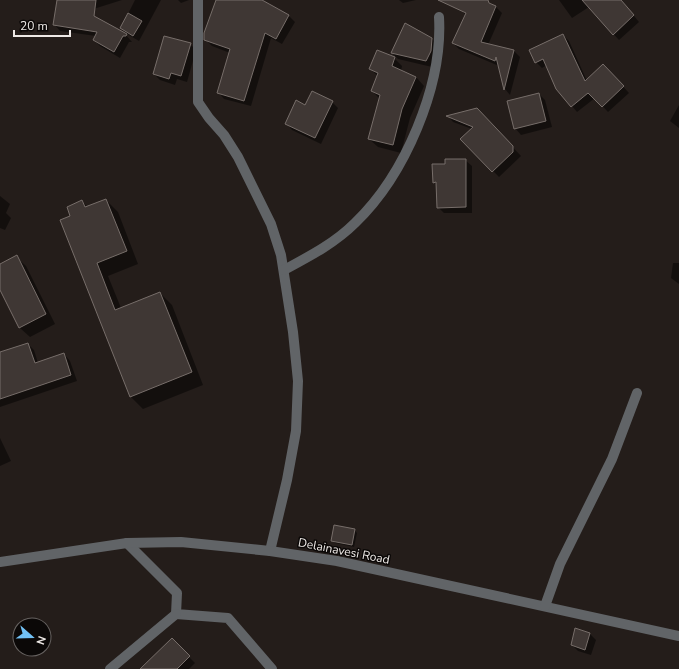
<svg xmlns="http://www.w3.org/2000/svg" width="679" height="669" font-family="'Nunito Sans',sans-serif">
<rect width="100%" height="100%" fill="#241d1a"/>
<g fill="#0007">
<polygon points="58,0 122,0 84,12 126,35 132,42 129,42 120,58 100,46 94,40 96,36 60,31 54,24"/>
<polygon points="135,0 161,0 139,41 127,34 121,28"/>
<polygon points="178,0 189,0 181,3"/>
<polygon points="217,0 260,0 288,15 295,22 282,44 271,38 251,106 224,99 218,92 230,53 212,46 206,40"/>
<polygon points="399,0 416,0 403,3"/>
<polygon points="466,0 480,0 496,7 502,13 488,45 514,51 520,57 510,95 505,89 499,66 459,49 453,43 466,15 461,10"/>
<polygon points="559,0 621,0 639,22 619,40 589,7 572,18"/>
<polygon points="563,35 569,41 587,81 603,65 629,93 608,112 595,98 577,112 557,88 547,65 542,68 536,62"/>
<polygon points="432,39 438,45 432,67 398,59 392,53"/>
<polygon points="190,44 196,50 187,82 177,79 175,85 160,80 154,74"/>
<polygon points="394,58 402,66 401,71 416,77 424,86 410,118 401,153 378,147 369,139 380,99 372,91 378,76 370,69"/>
<polygon points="539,94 545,100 552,127 521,135 515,128"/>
<polygon points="332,102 338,108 321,144 292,130 286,123 306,106"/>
<polygon points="679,105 679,128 670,121"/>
<polygon points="448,116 483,116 521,156 499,177 462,139 472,129 453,122"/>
<polygon points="465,160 472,166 472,213 444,213 438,207 437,185 434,182 446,165"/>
<polygon points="0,196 10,204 6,213 11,218 5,230 0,228"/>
<polygon points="106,200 118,212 138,264 108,276 121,308 160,293 172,305 203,385 143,409 131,397 61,221 71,217 82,202 88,207"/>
<polygon points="16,257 26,266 55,324 30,337 20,328 0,287 0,265"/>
<polygon points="673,263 679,263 679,284 671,278"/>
<polygon points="28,344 34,350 38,363 64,354 70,361 77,381 0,407 0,353"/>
<polygon points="0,438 11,461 0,466"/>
<polygon points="354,530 357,533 354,547 335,543 332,540"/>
<polygon points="589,633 596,640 591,655 578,651 572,645"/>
<polygon points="172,640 195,663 189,669 154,669"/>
</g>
<g fill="#3f3734" stroke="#776e6a">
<polygon points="57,0 96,0 94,16 127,34 126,36 123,36 114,52 93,40 97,32 53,25"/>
<polygon points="216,0 262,0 289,15 276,39 265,33 244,101 217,93 230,49 204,40 204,33"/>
<polygon points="438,0 488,0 489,3 496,6 481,42 514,50 504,90 496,57 495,61 452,43 466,13"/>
<polygon points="582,0 621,0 634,15 613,35"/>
<polygon points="128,13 142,21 133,36 120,28"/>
<polygon points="405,23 432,38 431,51 426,61 391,53"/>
<polygon points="563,34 585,81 603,64 624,86 602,107 588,93 571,107 556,89 543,59 535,63 529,50"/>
<polygon points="164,36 191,43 181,76 171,73 169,79 153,74"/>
<polygon points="377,50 395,57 392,66 416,77 402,109 393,145 368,139 380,95 371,91 378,73 369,69"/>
<polygon points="312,91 333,101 315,138 285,124 296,100 305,105"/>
<polygon points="539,93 546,121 514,129 507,101"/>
<polygon points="477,108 513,146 513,152 492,172 460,139 473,127 446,116"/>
<polygon points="445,159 466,159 466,207 437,208 436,182 433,183 432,164 445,164"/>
<polygon points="106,199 127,251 97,263 115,310 160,292 192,372 130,397 60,220 70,216 67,207 82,200 85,207"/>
<polygon points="17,255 46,314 19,328 0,290 0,264"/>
<polygon points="28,343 35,363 64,353 71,375 0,399 0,352"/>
<polygon points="334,525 355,529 352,545 331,541"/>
<polygon points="575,628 590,633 585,650 571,645"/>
<polygon points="172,638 190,656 177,669 140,669"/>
</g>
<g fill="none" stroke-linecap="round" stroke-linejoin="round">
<g stroke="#616467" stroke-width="10">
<polyline points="198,0 198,102 209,118 224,135 238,157 271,224 281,255 293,332 298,381 296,431 287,480 270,551"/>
<path d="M 284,270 C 310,256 335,243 355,223 C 405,175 443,86 439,17"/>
<polyline points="127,543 177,593 176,614 228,618 272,669"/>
<polyline points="0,562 127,543 181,542 270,551 337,561 679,636"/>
<polyline points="545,606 560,564 612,459 637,393"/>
<polyline points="110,669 176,614"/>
</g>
</g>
<g text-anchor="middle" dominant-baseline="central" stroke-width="3" stroke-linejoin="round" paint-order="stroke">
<g font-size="12" fill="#eee9e6" stroke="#0b0807">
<text transform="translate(344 551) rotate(11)">Delainavesi Road</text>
</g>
</g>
<g transform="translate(32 637) rotate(110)"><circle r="19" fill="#0b0807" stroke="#666260"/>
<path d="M0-3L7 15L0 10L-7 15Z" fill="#72c1f5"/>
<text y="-6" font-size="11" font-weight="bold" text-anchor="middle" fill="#eee9e6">N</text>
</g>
<path d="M14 30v6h56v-6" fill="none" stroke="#eee9e6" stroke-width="2"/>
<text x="20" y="30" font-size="12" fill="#eee9e6" stroke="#0b0807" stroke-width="3" paint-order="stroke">20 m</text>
</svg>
